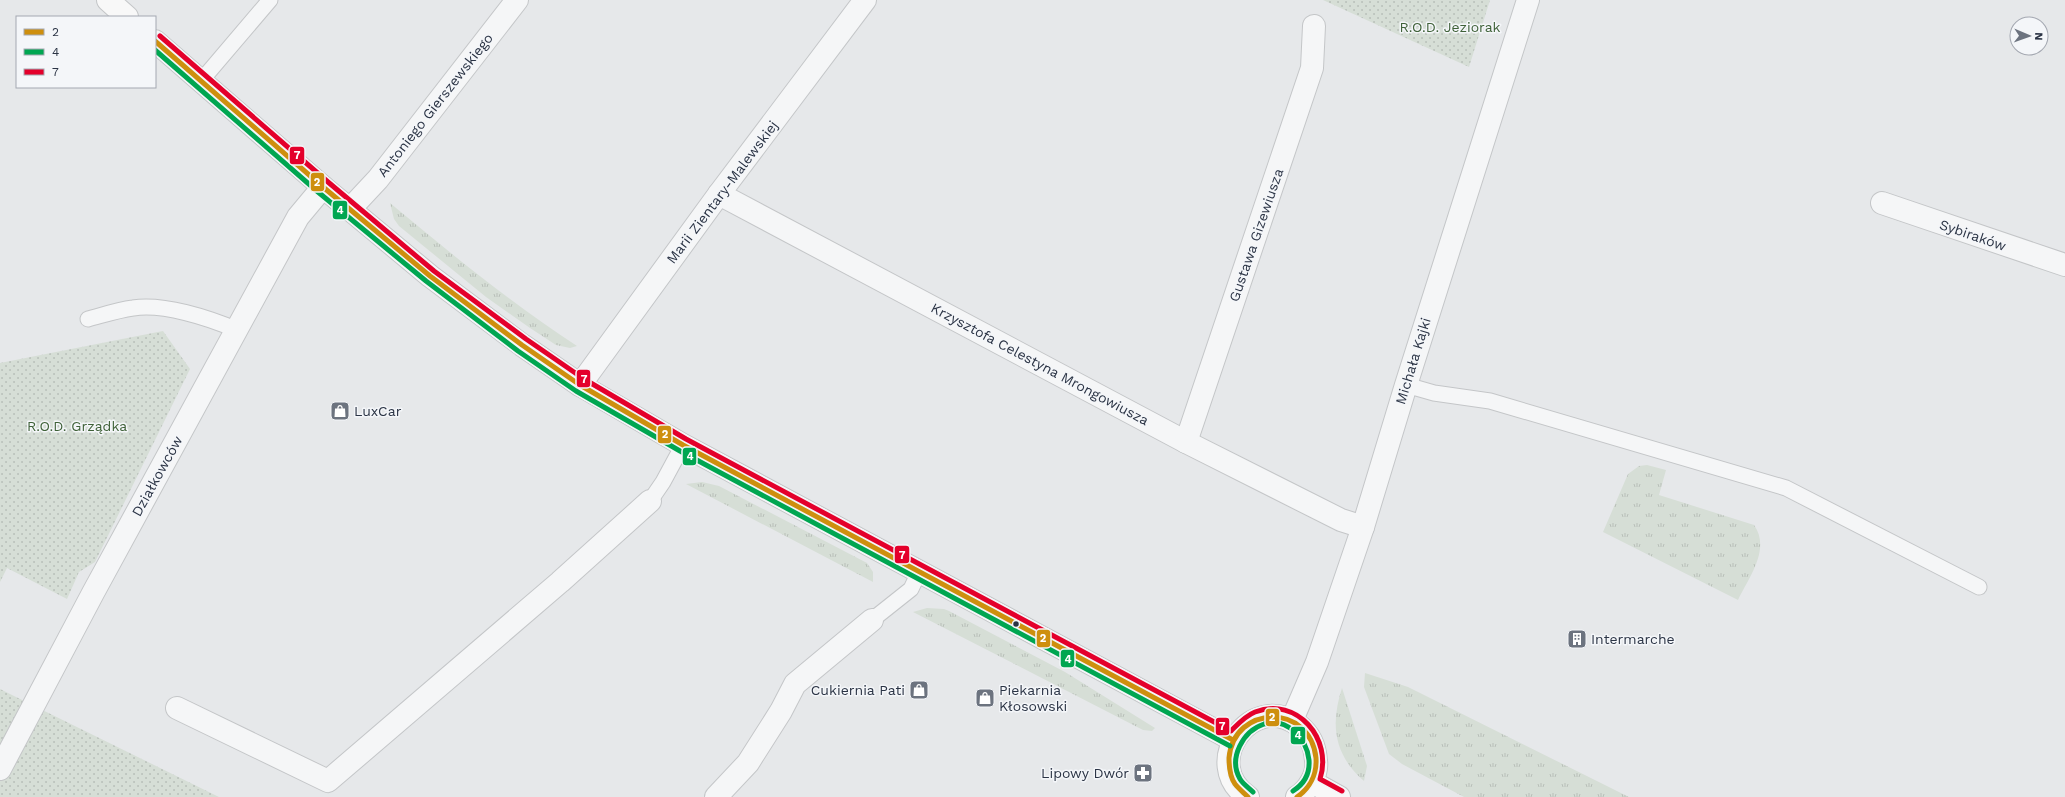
<svg xmlns="http://www.w3.org/2000/svg" width="2065" height="797" font-family="'Work Sans',sans-serif">
<defs>
<pattern id="grass-tufts" width="24" height="20" patternUnits="userSpaceOnUse"><rect width="24" height="20" fill="#d6ded6"/><path d="M3 7l-1-3M5 7V3M7 7l1-3M15 17l-1-3M17 17v-4M19 17l1-3" fill="none" stroke="#b8bfb9"/></pattern>
<pattern id="garden-dots" width="8" height="8" patternUnits="userSpaceOnUse"><rect width="8" height="8" fill="#d6ded6"/><path d="M2 2h.1M6 6h.1" fill="none" stroke="#b8bfb9" stroke-width="1.8" stroke-linecap="round"/></pattern>
</defs>
<rect width="100%" height="100%" fill="#e6e8ea"/>
<g fill="url(#grass-tufts)">
<path d="M 390,203 C 450,253 511,303 577,346 L 570,348 L 556,345 L 530,328 L 486,297 L 399,226 L 394,219 Z"/>
<path d="M 1647,465 L 1666,470 L 1659,495 L 1754,525 C 1771,549 1749,577 1738,600 L 1603,532 L 1628,474 L 1639,466 Z"/>
<polygon points="702,482 719,486 867,563 873,572 873,582 686,484"/>
<polygon points="927,608 944,609 949,611 1065,672 1155,728 1152,731 1143,730 913,612"/>
<polygon points="1365,673 1408,687 1629,797 1464,797 1402,764 1389,754 1364,687"/>
<path d="M 1342,688 L 1367,766 L 1364,781 C 1334,755 1330,725 1342,688 Z"/>
</g>
<g fill="url(#garden-dots)">
<polygon points="1323,0 1490,0 1469,67"/>
<polygon points="163,331 190,369 95,562 79,572 67,599 7,568 0,582 0,363"/>
<polygon points="0,689 16,697 219,797 0,797"/>
</g>
<g fill="none" stroke-linecap="round" stroke-linejoin="round">
<defs>
<g id="lane">
<polyline points="201,81 270,0"/>
<path d="M 88,319 C 103,315 118,310 133,308 C 163,303 209,318 237,330"/>
<polyline points="1406,385 1434,393 1490,401 1786,488 1979,587"/>
<polyline points="650,501 663,482 683,445"/>
<polyline points="872,620 911,589 919,572"/>
</g>
<g id="street">
<polyline points="719,194 1186,442 1341,520 1363,527"/>
<polyline points="1882,203 2065,265"/>
<polyline points="350,209 378,179 517,0"/>
<polyline points="580,385 719,194 865,0"/>
<polyline points="1186,442 1312,68 1314,26"/>
<polyline points="177,708 328,781 560,582 650,501"/>
<polyline points="1292,720 1317,662 1363,527 1406,385 1528,0"/>
<polyline points="0,769 93,593 298,217 323,187"/>
<polyline points="716,797 748,763 781,711 795,684 872,620"/>
</g>
<g id="secondary">
<polyline points="108,0 127,17"/>
<polyline points="155,41 323,187 430,276 522,345 580,385 683,445 1233,740"/>
<polyline points="1312,782 1339,797"/>
<path d="M 1248,797 C 1199,764 1252,690 1298,725 C 1310,735 1315,745 1316,761 C 1318,774 1308,791 1297,797"/>
</g>
</defs>
<use href="#lane" stroke="#c4c6c8" stroke-width="17"/>
<use href="#street" stroke="#c4c6c8" stroke-width="24"/>
<use href="#secondary" stroke="#c4c6c8" stroke-width="24"/>
<use href="#lane" stroke="#f5f6f7" stroke-width="15"/>
<use href="#street" stroke="#f5f6f7" stroke-width="22"/>
<use href="#secondary" stroke="#f8f8f8" stroke-width="22"/>
<defs>
<g id="bus-1">
<polyline points="155,41 323,187 430,276 522,345 580,385 683,445 1233,740"/>
<path d="M 1248,797 C 1244,793 1239,789 1235,784 C 1230,777 1229,766 1229,758 C 1234,704 1310,703 1316,758 C 1317,774 1310,788 1297,797"/>
</g>
<g id="bus-2">
<polyline points="155,50 318,192 426,281 518,351 576,391 680,451 1230,746"/>
<path d="M 1253,792 C 1249,788 1243,784 1240,779 C 1228,758 1243,731 1264,724 C 1287,717 1307,739 1309,760 C 1310,773 1304,784 1293,791"/>
</g>
<path id="bus-3" d="M 160,36 L 328,182 L 434,271 L 526,339 L 584,379 L 686,439 L 1231,731 C 1238,724 1245,716 1255,712 C 1297,696 1333,739 1320,779 L 1342,791"/>
</defs>
<use href="#bus-1" stroke="#f4f6f9" stroke-width="8"/>
<use href="#bus-2" stroke="#f4f6f9" stroke-width="8"/>
<use href="#bus-3" stroke="#f4f6f9" stroke-width="8"/>
<use href="#bus-1" stroke="#ce8f0e" stroke-width="5"/>
<use href="#bus-2" stroke="#00a651" stroke-width="5"/>
<use href="#bus-3" stroke="#e4002b" stroke-width="5"/>
</g>
<defs>
<symbol id="shop-square" viewBox="-11 -11 22 22"><rect x="-9" y="-9" width="18" height="18" rx="4" fill="#6c737f" stroke="#f4f6f9"/><path d="M-5-2.5h2.3a2.7 3.5 0 0 1 5.4 0H5L5.5 6h-11ZM-1.5-2.5h3a1.5 2.3 0 0 0-3 0Z" fill="#fff"/></symbol>
<symbol id="building-square" viewBox="-11 -11 22 22"><rect x="-9" y="-9" width="18" height="18" rx="4" fill="#6c737f" stroke="#f4f6f9"/><path d="M-4-6H4V6H1V3H-1V6H-4ZM-2.5-4.3h1.7v1.8h-1.7ZM.8-4.3h1.7v1.8H.8ZM-2.5-1h1.7V.8h-1.7ZM.8-1h1.7V.8H.8Z" fill="#fff"/></symbol>
<symbol id="pharmacy-square" viewBox="-11 -11 22 22"><rect x="-9" y="-9" width="18" height="18" rx="4" fill="#6c737f" stroke="#f4f6f9"/><path d="M-2-6h4v4h4v4h-4v4h-4v-4h-4v-4h4Z" fill="#fff"/></symbol>
</defs>
<g fill-rule="evenodd">
<use href="#shop-square" x="329" y="400" width="22" height="22"/>
<use href="#building-square" x="1566" y="628" width="22" height="22"/>
<use href="#shop-square" x="908" y="679" width="22" height="22"/>
<use href="#shop-square" x="974" y="687" width="22" height="22"/>
<use href="#pharmacy-square" x="1132" y="762" width="22" height="22"/>
</g>
<circle fill="#2b3445" stroke="#f4f6f9" stroke-width="1.5" cx="1016" cy="624" r="3.5"/>
<g text-anchor="middle" dominant-baseline="central" stroke-width="3" stroke-linejoin="round" paint-order="stroke">
<g font-size="14" fill="#3f6138" stroke="#f4f6f9">
<text x="1450" y="27">R.O.D. Jeziorak</text>
<text x="77" y="426">R.O.D. Grządka</text>
</g>
<g font-size="14" fill="#2b3445" stroke="#f4f6f9">
<text transform="translate(435 105) rotate(-52)">Antoniego Gierszewskiego</text>
<text transform="translate(722 192) rotate(-53)">Marii Zientary-Malewskiej</text>
<text transform="translate(1256 235) rotate(-71)">Gustawa Gizewiusza</text>
<text transform="translate(1973 235) rotate(19)">Sybiraków</text>
<text transform="translate(1413 361) rotate(-73)">Michała Kajki</text>
<text transform="translate(1040 364) rotate(28)">Krzysztofa Celestyna Mrongowiusza</text>
<text transform="translate(157 476) rotate(-61)">Działkowców</text>
</g>
<g font-size="14" fill="#2b3445" stroke="#f4f6f9" text-anchor="start">
<text x="354" y="411">LuxCar</text>
<text x="1591" y="639">Intermarche</text>
<text x="905" y="690" text-anchor="end">Cukiernia Pati</text>
<text x="999" y="690">Piekarnia<tspan x="999" dy="16">Kłosowski</tspan></text>
<text x="1129" y="773" text-anchor="end">Lipowy Dwór</text>
</g>
</g>
<g stroke="#f4f6f9" stroke-width="1.5">
<rect x="289" y="146" width="16" height="19" rx="4" fill="#e4002b"/>
<rect x="310" y="172" width="15" height="20" rx="4" fill="#ce8f0e"/>
<rect x="332" y="200" width="16" height="20" rx="4" fill="#00a651"/>
<rect x="576" y="369" width="15" height="19" rx="4" fill="#e4002b"/>
<rect x="657" y="425" width="15" height="19" rx="4" fill="#ce8f0e"/>
<rect x="682" y="447" width="15" height="19" rx="4" fill="#00a651"/>
<rect x="894" y="545" width="16" height="19" rx="4" fill="#e4002b"/>
<rect x="1036" y="629" width="15" height="19" rx="4" fill="#ce8f0e"/>
<rect x="1060" y="649" width="15" height="19" rx="4" fill="#00a651"/>
<rect x="1265" y="708" width="15" height="19" rx="4" fill="#ce8f0e"/>
<rect x="1215" y="717" width="15" height="19" rx="4" fill="#e4002b"/>
<rect x="1290" y="726" width="16" height="19" rx="4" fill="#00a651"/>
</g>
<g font-size="11" text-anchor="middle" font-weight="bold" fill="#fff">
<text x="297" y="159">7</text>
<text x="317" y="186">2</text>
<text x="340" y="214">4</text>
<text x="584" y="383">7</text>
<text x="665" y="438">2</text>
<text x="690" y="460">4</text>
<text x="902" y="559">7</text>
<text x="1043" y="642">2</text>
<text x="1068" y="663">4</text>
<text x="1272" y="721">2</text>
<text x="1222" y="730">7</text>
<text x="1298" y="739">4</text>
</g>
<rect x="16" y="16" width="140" height="72" fill="#f4f6f9" stroke="#a4a8b1"/>
<rect x="24" y="29" width="20" height="6" fill="#ce8f0e" stroke="#a4a8b1"/>
<text x="52" y="36" font-size="12" fill="#2b3445">2</text>
<rect x="24" y="49" width="20" height="6" fill="#00a651" stroke="#a4a8b1"/>
<text x="52" y="56" font-size="12" fill="#2b3445">4</text>
<rect x="24" y="69" width="20" height="6" fill="#e4002b" stroke="#a4a8b1"/>
<text x="52" y="76" font-size="12" fill="#2b3445">7</text>
<g transform="translate(2029 36) rotate(92)"><circle r="19" fill="#f4f6f9" stroke="#a4a8b1"/>
<path d="M0-3L7 15L0 10L-7 15Z" fill="#6c737f"/>
<text y="-6" font-size="11" font-weight="bold" text-anchor="middle" fill="#2b3445">N</text>
</g>
</svg>
